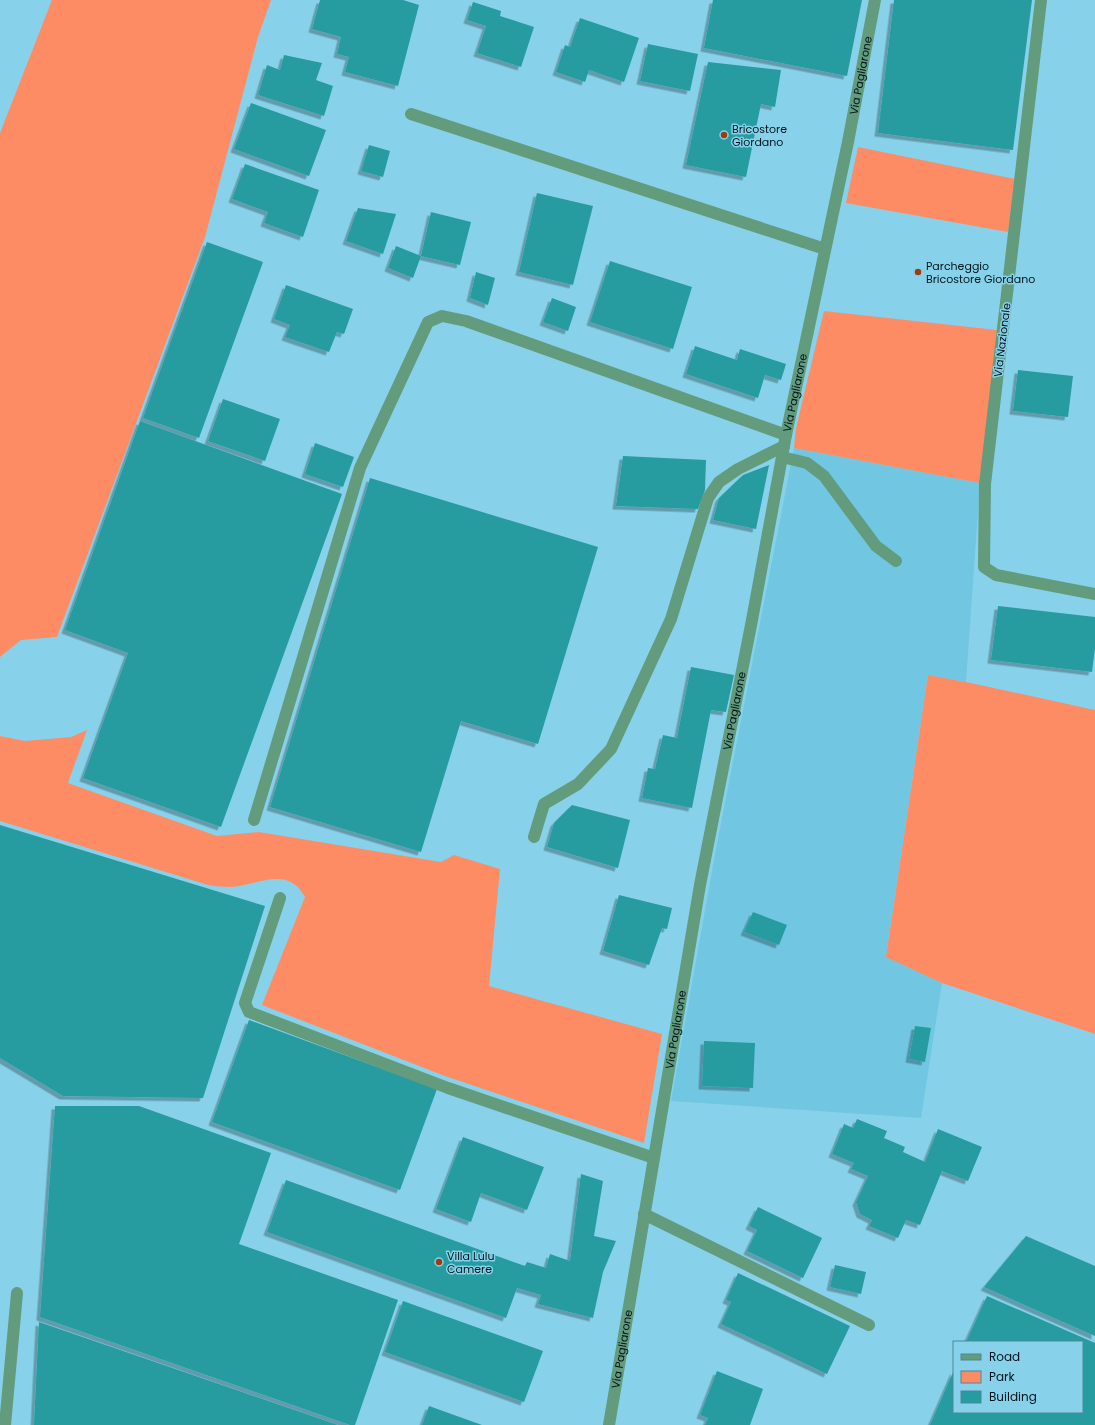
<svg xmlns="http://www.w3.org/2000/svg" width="1095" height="1425" font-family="Poppins,sans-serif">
<defs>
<filter id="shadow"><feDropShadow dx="-3.5" dy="3.5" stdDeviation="0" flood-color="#0004"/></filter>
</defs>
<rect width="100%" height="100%" fill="#87d2ea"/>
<polygon fill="#71c7e2" points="794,448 980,483 966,682 928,675 886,956 942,983 921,1118 671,1101 715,854"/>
<g fill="#fd8c65">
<polygon points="52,0 271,0 258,37 205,237 57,637 21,640 0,657 0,133"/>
<polygon points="858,147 1015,179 1008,232 846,203"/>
<polygon points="824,311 997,330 980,483 794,448 796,428"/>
<polygon points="928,675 966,682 1095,710 1095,1034 942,983 886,957"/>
<path d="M 87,730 L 68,783 L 217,836 L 259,832 L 441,862 L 454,855 L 500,869 L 489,986 L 662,1034 L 644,1143 L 445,1076 L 262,1005 L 305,897 C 287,864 257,886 230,887 C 223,887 215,886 208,885 L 0,821 L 0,736 L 25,741 L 71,737 Z"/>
</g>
<g fill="#259ca1" filter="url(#shadow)">
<polygon points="320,0 403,0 419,5 398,86 345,72 349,57 337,54 341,37 312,29"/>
<polygon points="713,0 862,0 847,76 704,48"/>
<polygon points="894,0 1032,0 1013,150 878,133"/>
<polygon points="473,2 501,11 500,16 534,27 521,67 477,53 486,26 467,20"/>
<polygon points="580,18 639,38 624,82 589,70 585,82 556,72 565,45 570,47"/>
<polygon points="648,44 698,54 690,91 640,81"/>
<polygon points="284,55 322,63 316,80 333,86 324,116 258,95 267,65 280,70"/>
<polygon points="708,62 781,70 775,107 761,104 746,177 686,165"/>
<polygon points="251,103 326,130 309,176 234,149"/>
<polygon points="369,145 390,151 383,177 361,171"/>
<polygon points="245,164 319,190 303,237 264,223 268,212 232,199"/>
<polygon points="537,193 593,206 573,285 519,272"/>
<polygon points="358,208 396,214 383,254 346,241"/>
<polygon points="431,212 471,222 460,265 421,256"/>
<polygon points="207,242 263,262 199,438 143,418"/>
<polygon points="396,246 421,256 413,278 388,268"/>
<polygon points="610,261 692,287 673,349 590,322"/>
<polygon points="476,272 495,278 488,305 470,298"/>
<polygon points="286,285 353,309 344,334 337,332 329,352 285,337 290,325 274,319"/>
<polygon points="552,298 576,307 568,331 543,322"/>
<polygon points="695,346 737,360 740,349 786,364 781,380 765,375 758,398 686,374"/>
<polygon points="1018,370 1073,376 1068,417 1013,411"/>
<polygon points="223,399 280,419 265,461 208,441"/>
<polygon points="140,421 342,494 221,827 83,778 128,653 65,630"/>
<polygon points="315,443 354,457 343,487 305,474"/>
<polygon points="623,456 706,460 705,490 698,509 616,506"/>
<polygon points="769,465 756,529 713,520 719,498 743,475"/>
<polygon points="370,478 598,547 538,744 461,721 421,852 270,807"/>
<polygon points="998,606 1095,617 1095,648 1092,672 991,660"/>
<polygon points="691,667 734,675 726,712 711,710 692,808 642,798 648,768 655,769 663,735 677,738"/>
<polygon points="572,805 630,820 618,868 547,847 554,823"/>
<polygon points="0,825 265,906 203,1098 63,1096 0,1058"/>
<polygon points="619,895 672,908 667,929 662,928 649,965 603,951"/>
<polygon points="753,912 787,925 779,945 744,932"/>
<polygon points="249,1020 437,1089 400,1190 212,1122"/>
<polygon points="915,1026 931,1028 925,1062 909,1059"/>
<polygon points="704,1041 755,1043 753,1088 702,1086"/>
<polygon points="55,1106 139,1106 271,1153 239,1244 398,1300 355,1425 350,1425 40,1317"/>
<polygon points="857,1119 887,1131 884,1138 905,1147 903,1152 925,1162 938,1129 982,1147 968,1181 942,1171 920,1225 906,1220 898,1238 869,1226 872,1220 860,1214 856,1202 868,1176 851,1169 854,1163 832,1154 844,1124 853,1128"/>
<polygon points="463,1137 544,1167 527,1210 481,1193 471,1222 436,1209"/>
<polygon points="581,1174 603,1181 594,1236 616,1241 603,1272 593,1318 538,1304 541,1295 517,1288 506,1318 267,1232 286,1180 525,1266 527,1262 546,1268 550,1254 570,1261"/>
<polygon points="758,1207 822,1238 803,1278 747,1251 757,1230 749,1226"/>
<polygon points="1026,1236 1095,1266 1095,1336 984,1287"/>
<polygon points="835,1265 866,1272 861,1294 830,1287"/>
<polygon points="738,1273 850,1326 827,1374 721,1324 731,1302 726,1300"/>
<polygon points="987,1296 1095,1343 1095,1425 930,1425 954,1370 954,1412 1082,1412 1082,1342 966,1342"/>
<polygon points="403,1301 543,1351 524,1402 385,1352"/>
<polygon points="39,1322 338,1425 34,1425"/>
<polygon points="717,1371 763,1389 750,1425 705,1425 708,1418 700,1415"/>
<polygon points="429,1406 482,1425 422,1425"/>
</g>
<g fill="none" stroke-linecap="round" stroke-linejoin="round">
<g stroke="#639b7d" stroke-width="12">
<polyline points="782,457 807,463 824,476 876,546 896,561"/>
<polyline points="254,820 360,468 428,322 442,316 466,321 786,435"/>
<polyline points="280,898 245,1003 249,1012 448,1088 654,1158"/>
<polyline points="644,1214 869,1325"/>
<polyline points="5,1425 17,1293"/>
</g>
<g stroke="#639b7d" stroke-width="12">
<polyline points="1041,0 985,484 984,567 996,575 1095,594"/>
<polyline points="411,114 825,249"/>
<polyline points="534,837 544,804 578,784 611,749 671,619 708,498 719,482 738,469 784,446"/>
<path id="s1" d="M 609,1425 L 700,885 L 752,620 L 786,435 L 848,142 L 875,0"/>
</g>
</g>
<g fill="#a03a10" stroke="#87d2ea" stroke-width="1.5">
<circle cx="724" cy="135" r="4"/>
<circle cx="918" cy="272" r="4"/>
<circle cx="439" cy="1262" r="4"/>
</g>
<g text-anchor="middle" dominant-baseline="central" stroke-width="3" stroke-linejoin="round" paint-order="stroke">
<g font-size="11" fill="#00141a" stroke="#87d2ea">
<text stroke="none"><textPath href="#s1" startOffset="1373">Via Pagliarone</textPath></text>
<text transform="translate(1002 340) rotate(-83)">Via Nazionale</text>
<text stroke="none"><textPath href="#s1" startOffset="1049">Via Pagliarone</textPath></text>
<text stroke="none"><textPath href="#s1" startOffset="725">Via Pagliarone</textPath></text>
<text stroke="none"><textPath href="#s1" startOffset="401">Via Pagliarone</textPath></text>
<text stroke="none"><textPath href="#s1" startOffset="77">Via Pagliarone</textPath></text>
</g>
<g font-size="11" fill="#00141a" stroke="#87d2ea" text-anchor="start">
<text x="732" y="129">Bricostore<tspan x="732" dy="13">Giordano</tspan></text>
<text x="926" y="266">Parcheggio<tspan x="926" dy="13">Bricostore Giordano</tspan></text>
<text x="447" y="1256">Villa Lulu<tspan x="447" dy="13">Camere</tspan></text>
</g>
</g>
<rect x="953" y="1341" width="130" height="72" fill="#87d2ea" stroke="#518697"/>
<rect x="961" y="1354" width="20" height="6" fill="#639b7d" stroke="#518697"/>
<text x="989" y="1361" font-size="12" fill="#00141a">Road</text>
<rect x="961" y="1371" width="20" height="12" fill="#fd8c65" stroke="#518697"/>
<text x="989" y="1381" font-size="12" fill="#00141a">Park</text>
<rect x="961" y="1391" width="20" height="12" fill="#259ca1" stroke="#518697"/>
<text x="989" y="1401" font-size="12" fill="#00141a">Building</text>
</svg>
